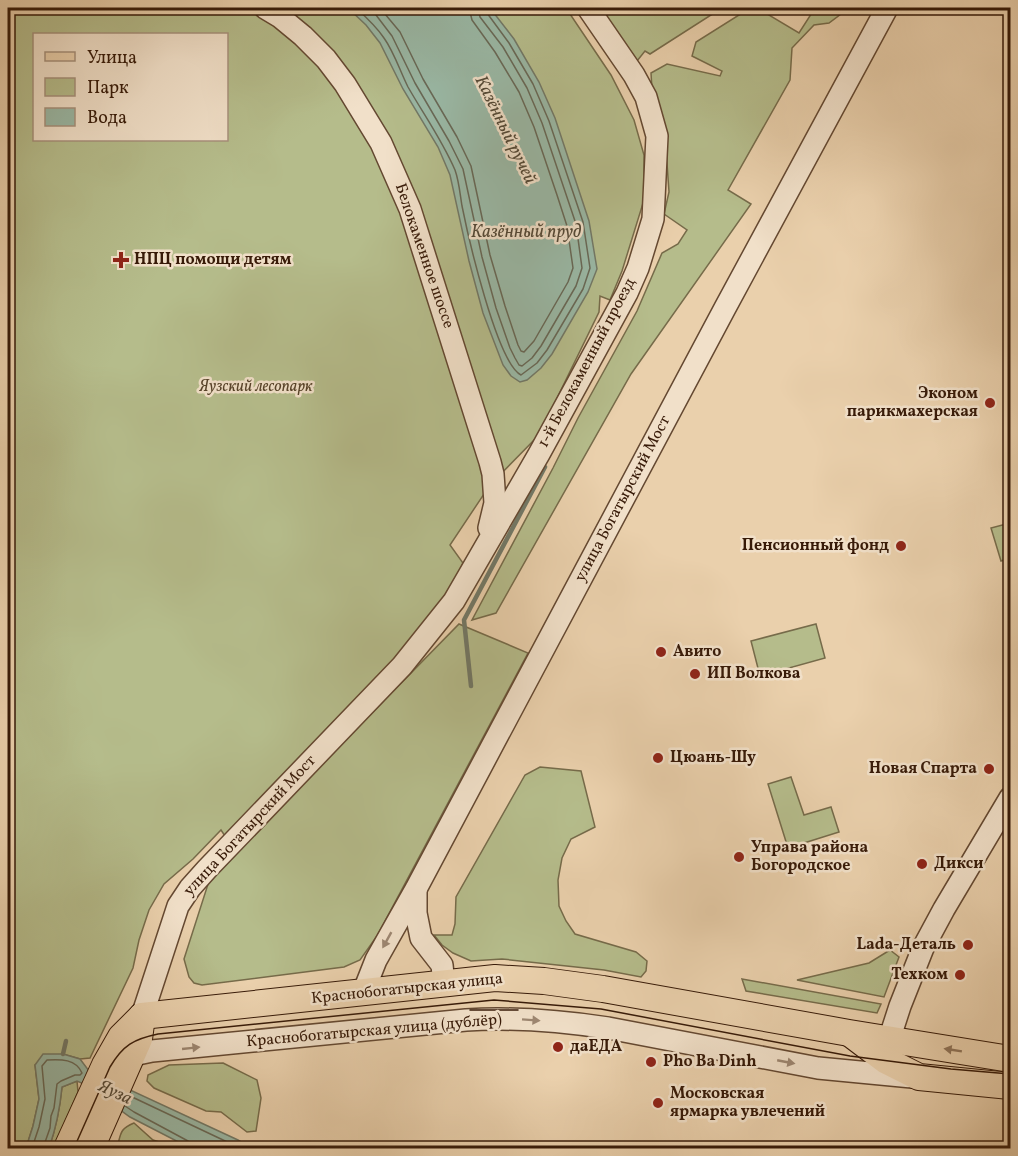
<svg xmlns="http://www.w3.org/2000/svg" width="1018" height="1156" font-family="Vollkorn,serif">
<rect width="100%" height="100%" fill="#ead0ac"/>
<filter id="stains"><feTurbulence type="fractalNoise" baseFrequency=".00333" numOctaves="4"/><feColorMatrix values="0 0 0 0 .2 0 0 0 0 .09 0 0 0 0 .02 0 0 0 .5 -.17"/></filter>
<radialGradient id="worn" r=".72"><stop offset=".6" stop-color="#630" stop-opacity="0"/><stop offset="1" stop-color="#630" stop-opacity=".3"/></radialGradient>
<g fill="#b5bc8b" stroke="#766b4a" stroke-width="1.5" fill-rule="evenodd">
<path d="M 8,8 L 566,8 L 611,75 L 634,120 L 644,155 L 644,200 L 622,271 L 610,300 L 600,296 L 599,312 L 539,435 L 490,485 L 450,545 L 463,563 L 448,599 L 391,666 L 225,836 L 221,830 L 193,859 L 164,884 L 149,910 L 139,940 L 133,968 L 90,1058 L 80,1059 L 63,1054 L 35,1065 L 39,1099 L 33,1126 L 26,1148 L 8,1148 ZM 34,34 L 226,34 L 226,140 L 34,140 Z"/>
<polygon points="597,8 722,8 650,54 645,51 637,61 629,55"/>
<polygon points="750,8 757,8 799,33 815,8 846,8 845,11 829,23 814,25 792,48 790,80 728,190 751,204 631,374 496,613 472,620 553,468 578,418 637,311 662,253 678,244 687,230 664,214 669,192 664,121 652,89 651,73 667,64 720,76 722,71 692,56 696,42"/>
<polygon points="1010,523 1010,558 1001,561 991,528"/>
<polygon points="459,624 528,653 377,936 360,960 344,967 202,985 194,983 189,977 184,959 209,881 221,867"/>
<polygon points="816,624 825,658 760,676 751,641"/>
<polygon points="540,767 581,771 595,827 571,839 562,858 558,880 559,906 566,921 575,934 636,952 647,961 646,971 641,977 604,970 502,959 471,961 453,953 442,945 434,935 452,935 455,924 456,897 525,775"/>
<polygon points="791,777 804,815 831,807 839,832 788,848 768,784"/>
<polygon points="890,950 899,957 884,997 797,980 869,963"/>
<polygon points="742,979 881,1004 877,1013 746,991"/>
<polygon points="223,1063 257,1080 261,1098 256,1131 247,1132 221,1112 206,1111 154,1088 147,1081 148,1075 169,1065"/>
<path d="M 77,1081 L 78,1092 L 54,1148 L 49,1148 C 56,1128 60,1108 62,1087 Z"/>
<path d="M 134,1123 L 153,1140 L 178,1148 L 117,1148 C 121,1134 119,1129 134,1123 Z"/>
</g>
<g fill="#99b7a4" stroke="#727866" stroke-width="1.5">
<polygon points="348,8 490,8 514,39 539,82 555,118 589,221 597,269 588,292 552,354 541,368 527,380 520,382 511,376 503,365 483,313 469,261 450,175 438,147 403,89 380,43 366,25"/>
<path d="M 43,1054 L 63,1054 L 80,1059 L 89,1071 L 238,1140 L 251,1148 L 190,1148 L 130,1117 L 84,1084 L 77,1081 L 62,1087 C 60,1108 56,1128 49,1148 L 26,1148 L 33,1126 L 39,1099 L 35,1065 Z"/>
</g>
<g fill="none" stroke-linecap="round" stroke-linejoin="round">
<g stroke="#686856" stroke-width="1.5">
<path d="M 356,8 C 366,17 376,26 384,38 C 394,52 400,71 408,87 C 424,115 442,140 455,170 C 459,181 460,194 462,206 C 468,236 497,363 521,375 L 537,363 L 547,350 L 583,289 L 590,268 L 583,222 L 549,121 L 533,84 L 509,43 L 487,13 L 485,8"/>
<polyline points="367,8 376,15 392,36 415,83 449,141 463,169 482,257 496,308 510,348 515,358 519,365 522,366 532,358 541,346 576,286 582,268 576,224 542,123 527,88 503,47 480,17 478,8"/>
<polyline points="380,8 400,32 423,79 457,137 471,166 490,255 505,306 518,345 521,351 524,352 534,341 568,282 573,268 567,226 557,195 534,127 519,92 495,52 472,20 469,8"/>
<polyline points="130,1096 240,1148"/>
<polyline points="125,1106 134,1112 188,1141 191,1144 192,1148"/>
<path d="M 32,1148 L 39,1127 L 45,1099 L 42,1066 L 47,1060 C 61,1059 76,1059 82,1073 L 80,1075 L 75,1075 L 61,1081 L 57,1084 L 54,1108 L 51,1116 L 50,1128 L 43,1148"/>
</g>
<g stroke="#727866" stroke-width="4.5">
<polyline points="471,686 464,620 545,467"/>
<polyline points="63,1054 66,1041"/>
</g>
<defs>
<g id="minor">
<polyline points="265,8 280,17 303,36 326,59 345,84 381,143 410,209 490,462 493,474 495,503 489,528"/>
<polyline points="416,890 416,913 421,938 442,965 444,984"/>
<polyline points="363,993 376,960 416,889 725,308 887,8"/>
<polyline points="142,1016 178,906 190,888 207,869 402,666 454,601 539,454 627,293 638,268 653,219 657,136 646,97 634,75 588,8"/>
<path d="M 120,1050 L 133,1055 L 152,1051 L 466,1020 C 513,1017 561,1021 608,1028 L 818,1068 L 912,1077"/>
<polyline points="886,1055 889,1040 900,1006 923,948 944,909 1010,798"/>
</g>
<g id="major">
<polyline points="142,1016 495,978 544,981 603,989 849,1033 1010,1059"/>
<polyline points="852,1035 885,1060 919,1077 1010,1086"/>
<polyline points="67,1148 105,1065 121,1037 142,1016"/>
<polyline points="91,1148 139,1039 142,1016"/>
</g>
</defs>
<use href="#minor" stroke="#644831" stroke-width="24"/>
<use href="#major" stroke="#371a08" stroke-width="28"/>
<use href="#minor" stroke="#f1e0c9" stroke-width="21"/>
<use href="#major" stroke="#ead0ac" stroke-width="26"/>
<g stroke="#371a08" stroke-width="1.5">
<polyline points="470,1010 518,1010"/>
<path d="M 74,1148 L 110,1067 C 123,1045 134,1039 158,1034 L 494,1000 L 601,1009 L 850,1056 L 951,1069 L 1010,1074"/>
</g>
</g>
<defs><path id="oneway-solid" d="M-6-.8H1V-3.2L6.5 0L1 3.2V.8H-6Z" transform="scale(1.5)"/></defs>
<g fill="#9d8772">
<use href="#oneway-solid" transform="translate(387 940) rotate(119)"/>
<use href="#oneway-solid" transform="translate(531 1020) rotate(4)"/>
<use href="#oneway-solid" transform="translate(191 1048) rotate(-6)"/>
<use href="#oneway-solid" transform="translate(786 1062) rotate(11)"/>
</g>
<use fill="#90755a" href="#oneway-solid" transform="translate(953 1050) rotate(-171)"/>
<g fill="#8f2418" stroke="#f1e0c9" stroke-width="2">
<path d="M118 251h6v6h6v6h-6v6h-6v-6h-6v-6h6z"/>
<circle cx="990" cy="403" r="6"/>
<circle cx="901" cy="546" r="6"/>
<circle cx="661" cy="652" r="6"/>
<circle cx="695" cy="674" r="6"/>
<circle cx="658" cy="758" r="6"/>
<circle cx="989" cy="769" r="6"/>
<circle cx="739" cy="857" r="6"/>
<circle cx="922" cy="864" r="6"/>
<circle cx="968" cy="945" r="6"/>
<circle cx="960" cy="975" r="6"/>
<circle cx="558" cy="1047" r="6"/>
<circle cx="651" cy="1062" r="6"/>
<circle cx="658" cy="1103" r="6"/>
</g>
<g text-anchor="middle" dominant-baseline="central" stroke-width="5" stroke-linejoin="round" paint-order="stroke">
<g font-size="16" fill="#371a08" stroke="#f1e0c9">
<text transform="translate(424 256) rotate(71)">Белокаменное шоссе</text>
<text transform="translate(587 363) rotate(-62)">1-й Белокаменный проезд</text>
<text transform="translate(623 499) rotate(-62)">улица Богатырский Мост</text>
<text transform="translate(250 826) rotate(-47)">улица Богатырский Мост</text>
<text transform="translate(407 989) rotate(-6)">Краснобогатырская улица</text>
<text transform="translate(374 1031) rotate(-5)">Краснобогатырская улица (дублёр)</text>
</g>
<g font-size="16" font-weight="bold" fill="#371a08" stroke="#f1e0c9" text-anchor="start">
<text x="134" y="260">НПЦ помощи детям</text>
<text x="978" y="394" text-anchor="end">Эконом<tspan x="978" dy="18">парикмахерская</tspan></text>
<text x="889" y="546" text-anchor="end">Пенсионный фонд</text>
<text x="673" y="652">Авито</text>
<text x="707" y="674">ИП Волкова</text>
<text x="670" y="758">Цюань-Шу</text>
<text x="977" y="769" text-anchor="end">Новая Спарта</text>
<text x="751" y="848">Управа района<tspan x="751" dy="18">Богородское</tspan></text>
<text x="934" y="864">Дикси</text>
<text x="956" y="945" text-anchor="end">Lada-Деталь</text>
<text x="948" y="975" text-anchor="end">Техком</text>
<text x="570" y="1047">даЕДА</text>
<text x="663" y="1062">Pho Ba Dinh</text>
<text x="670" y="1094">Московская<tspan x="670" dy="18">ярмарка увлечений</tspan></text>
</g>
<g font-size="16" font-style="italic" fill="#564229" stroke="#f1e0c9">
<text x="256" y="387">Яузский лесопарк</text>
</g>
<g font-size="18" font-style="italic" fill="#544937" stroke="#f1e0c9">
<text transform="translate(505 130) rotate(64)">Казённый ручей</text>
<text x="526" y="232">Казённый пруд</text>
<text transform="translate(115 1093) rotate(25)">Яуза</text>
</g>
</g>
<rect width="1018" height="1156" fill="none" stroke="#ead0ac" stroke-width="30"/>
<rect x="9" y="9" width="1000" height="1138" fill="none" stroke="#371a08" stroke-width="3"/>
<rect x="15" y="15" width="988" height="1126" fill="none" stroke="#371a08" stroke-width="1.5"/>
<rect x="33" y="33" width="195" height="108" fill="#f1e0c9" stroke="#a7917c" stroke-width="1.5"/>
<rect x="45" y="52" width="30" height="9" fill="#ead0ac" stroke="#a7917c" stroke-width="1.5"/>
<text x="87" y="63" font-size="18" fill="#371a08">Улица</text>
<rect x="45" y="78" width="30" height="18" fill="#b5bc8b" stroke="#a7917c" stroke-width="1.5"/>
<text x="87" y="93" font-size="18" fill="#371a08">Парк</text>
<rect x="45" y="108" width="30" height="18" fill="#99b7a4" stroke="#a7917c" stroke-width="1.5"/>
<text x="87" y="123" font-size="18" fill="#371a08">Вода</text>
<rect width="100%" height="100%" filter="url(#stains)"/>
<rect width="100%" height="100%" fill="url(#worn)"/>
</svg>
